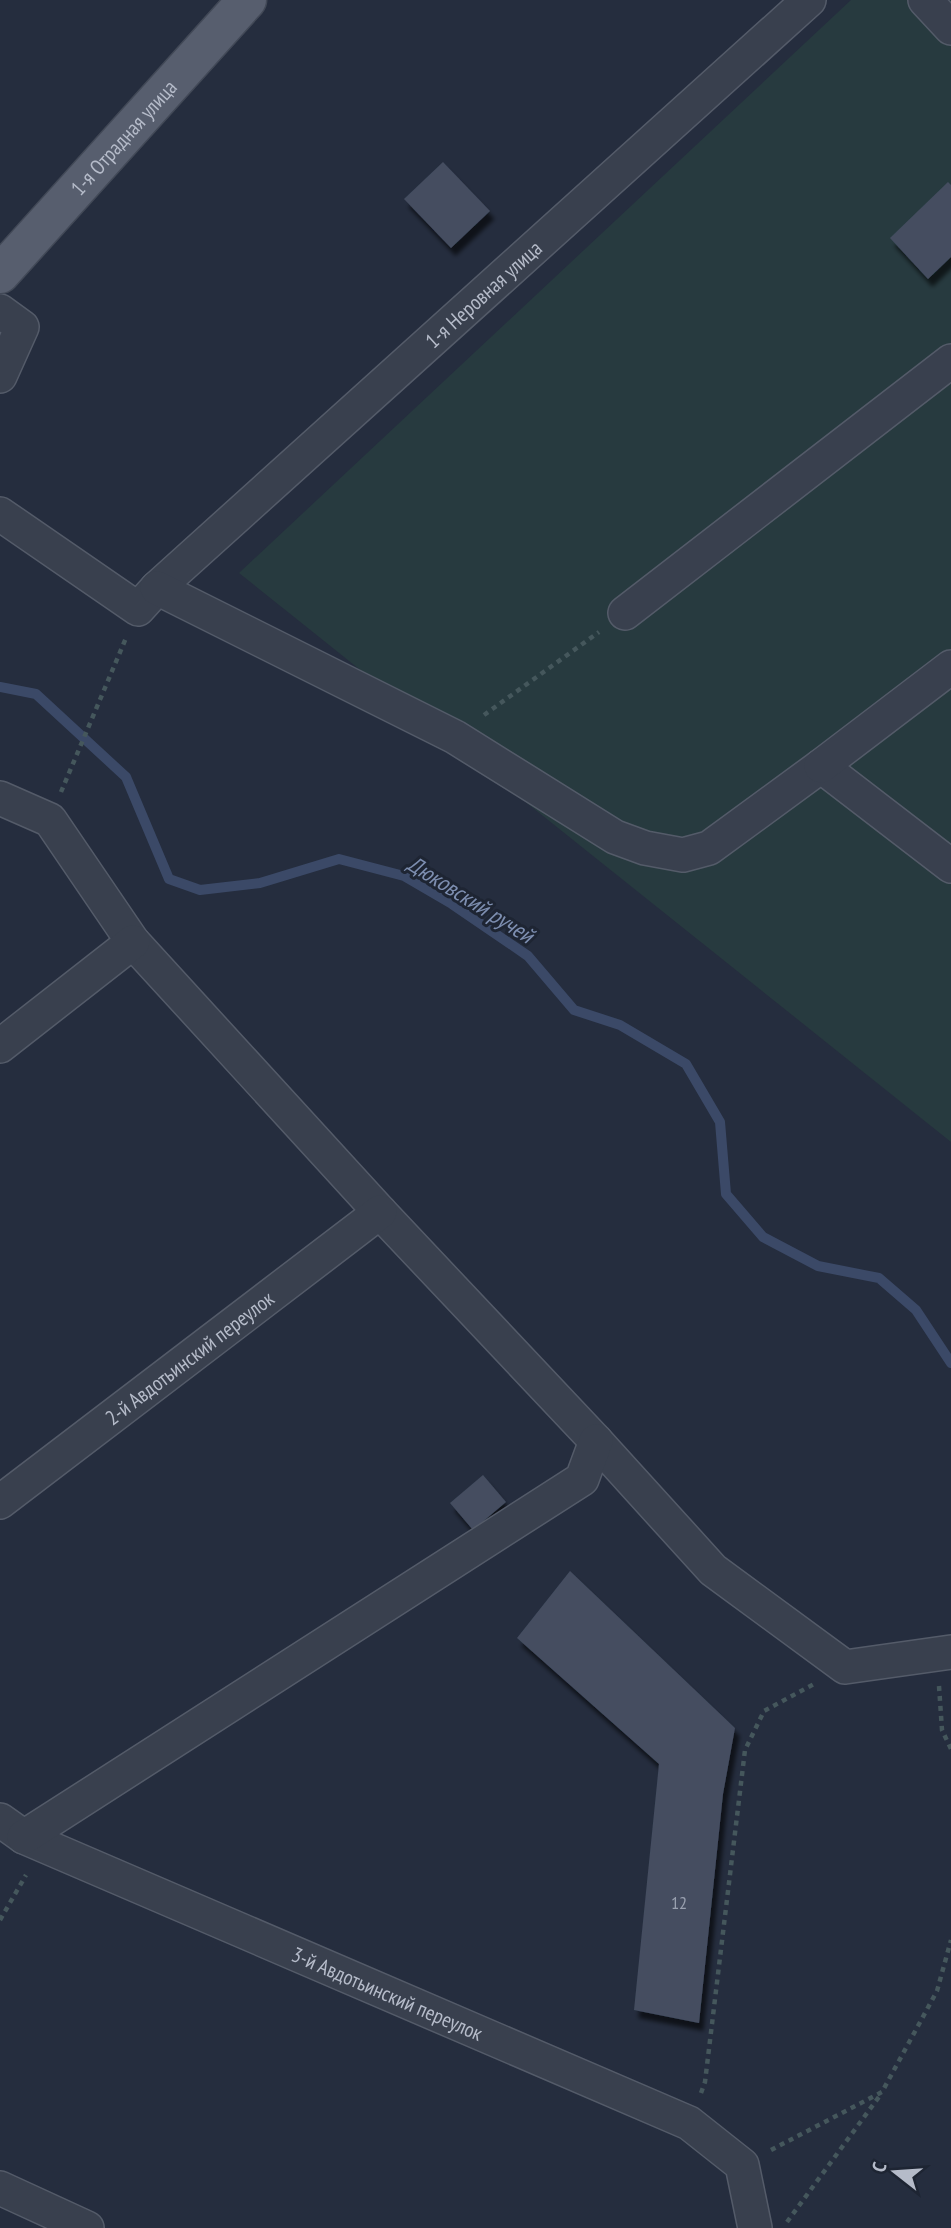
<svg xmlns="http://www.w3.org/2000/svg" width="951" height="2228" font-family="'PT Sans Narrow',sans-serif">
<defs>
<filter id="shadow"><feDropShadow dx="4.5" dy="8" stdDeviation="2" flood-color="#0009"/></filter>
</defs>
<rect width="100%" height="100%" fill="#252d3e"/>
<polygon fill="#273a3f" points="851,0 951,0 951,1142 239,573"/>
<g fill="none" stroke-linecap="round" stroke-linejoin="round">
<polyline stroke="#3b4967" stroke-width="10" points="0,687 36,694 126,777 169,879 200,890 260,883 339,859 404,876 452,904 528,956 574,1010 620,1025 686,1064 720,1122 726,1194 763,1237 818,1266 879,1278 916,1310 951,1363"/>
</g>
<g fill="#444d60" filter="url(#shadow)">
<polygon points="443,162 490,211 451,248 404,199"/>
<polygon points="948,182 951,185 951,257 928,279 890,238"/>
<polygon points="483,1475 506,1502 473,1530 450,1503"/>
<polygon points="570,1571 735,1728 723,1794 699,2023 634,2010 659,1764 517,1638"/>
</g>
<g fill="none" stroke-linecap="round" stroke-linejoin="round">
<defs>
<g id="minor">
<polyline points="925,0 951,28"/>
<polyline points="0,311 22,327 0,376"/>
<path id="s1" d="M 0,514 L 138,609 L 157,588 L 809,0"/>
<polyline points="157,588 455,737 615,837 645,848 683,855 709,848 821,766 951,866"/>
<polyline points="625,613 951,361"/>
<polyline points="821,766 951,667"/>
<polyline points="0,798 50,820 133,942 380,1212 596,1441 713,1570 845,1667 951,1652"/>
<polyline points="0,1046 133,942"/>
<path id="s2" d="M 0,1502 L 380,1212"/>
<path id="s3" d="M 0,1820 L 24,1837 L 689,2123 L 742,2165 L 755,2228"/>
<polyline points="24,1837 582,1479 596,1441"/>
<polyline points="0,2188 87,2228"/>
</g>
<g id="major">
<path id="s4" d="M 0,274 L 247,0"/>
</g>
</defs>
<use href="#minor" stroke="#545b69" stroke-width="36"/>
<use href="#major" stroke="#424957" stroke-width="41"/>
<g stroke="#45575c" stroke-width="4.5" stroke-dasharray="5 5" stroke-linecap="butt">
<polyline points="484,715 599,632"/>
<polyline points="61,792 126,638"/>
<polyline points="939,1686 942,1730 951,1749"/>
<polyline points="0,1920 26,1875"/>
<polyline points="701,2093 705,2082 745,1750 764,1711 814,1684"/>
<polyline points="771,2150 882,2092 937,1991 951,1940"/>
<polyline points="787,2222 881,2094"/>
</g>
<use href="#minor" stroke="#39404e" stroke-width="33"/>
<use href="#major" stroke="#575e6e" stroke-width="38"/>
</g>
<g text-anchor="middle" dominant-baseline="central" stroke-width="6" stroke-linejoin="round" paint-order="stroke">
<g font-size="18" fill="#99a0af">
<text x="679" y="1902">12</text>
</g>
<g font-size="21" fill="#b5bbc9" stroke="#1e2533">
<text stroke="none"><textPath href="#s4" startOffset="184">1-я Отрадная улица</textPath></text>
<text stroke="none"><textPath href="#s1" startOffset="635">1-я Неровная улица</textPath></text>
<text stroke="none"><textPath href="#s2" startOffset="238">2-й Авдотьинский переулок</textPath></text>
<text stroke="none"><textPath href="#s3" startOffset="425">3-й Авдотьинский переулок</textPath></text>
</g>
<g font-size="23" font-style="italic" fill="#7d8eb0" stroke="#1e2533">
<text transform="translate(471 899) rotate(32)">Дюковский ручей</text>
</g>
</g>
<g transform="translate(895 2172) rotate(287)" stroke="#1e2533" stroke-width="5" paint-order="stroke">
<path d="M0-5L12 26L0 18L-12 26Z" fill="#b5bbc9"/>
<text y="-10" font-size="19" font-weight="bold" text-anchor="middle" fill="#b5bbc9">С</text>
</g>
</svg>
